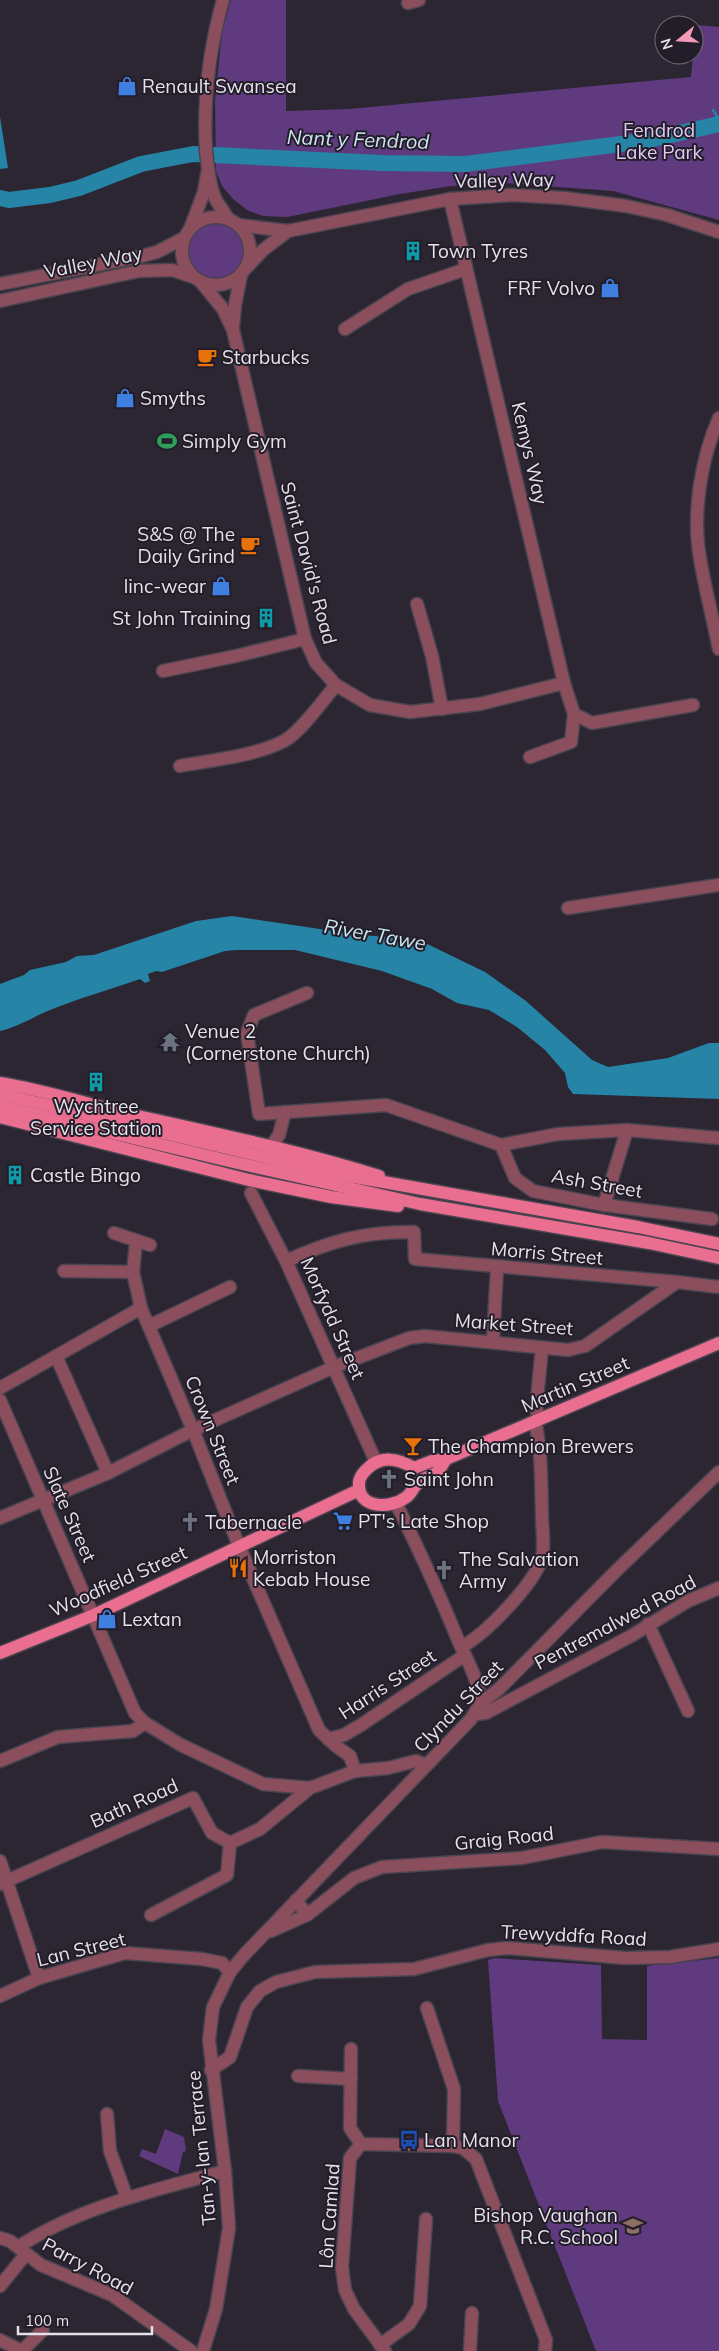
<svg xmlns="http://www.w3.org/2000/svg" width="719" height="2351" font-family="Mulish,sans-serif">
<rect width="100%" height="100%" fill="#2c2633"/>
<g fill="#5f3a7e">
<polygon points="231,0 286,0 286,111 349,109 691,77 696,25 719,27 719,220 613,191 504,183 451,186 400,194 287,217 263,216 247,210 233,199 222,186 216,171 215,100 222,33"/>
<circle cx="216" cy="248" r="30"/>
<polygon points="494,1958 601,1965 602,2039 647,2040 647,1966 719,1958 719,2351 596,2351 498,2101 488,1960"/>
<polygon points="165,2129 184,2137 186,2151 183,2152 178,2174 139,2156 142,2149 156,2154"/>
</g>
<g fill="#2684a6">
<polygon points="0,117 8,168 0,169"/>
<path d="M 232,916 L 360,935 L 417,939 L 485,972 L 526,1001 L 592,1060 L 608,1067 L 668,1058 L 709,1043 L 719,1043 L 719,1099 L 573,1094 L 568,1087 L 565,1073 L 545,1050 L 517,1027 L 489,1010 L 457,1003 L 432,989 L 382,971 L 295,950 L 236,950 L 225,951 L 162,972 L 156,971 L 148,974 L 150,981 L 145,983 L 140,979 C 109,990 79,998 50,1010 C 33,1017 18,1027 0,1031 L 0,984 L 24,975 L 30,970 L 66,962 L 77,956 L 94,955 L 196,921 Z"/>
</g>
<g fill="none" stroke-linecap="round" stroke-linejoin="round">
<polyline stroke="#2684a6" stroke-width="2.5" points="713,110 719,119"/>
<polyline stroke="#2684a6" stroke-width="16" points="0,198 9,200 50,195 79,188 141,164 193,154 383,163 465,164 644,141 719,124"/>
<defs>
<g id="minor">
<path d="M 223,0 C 209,50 203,100 206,151 C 208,167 209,186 216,200 C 220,207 225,213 228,219"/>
<polyline points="408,3 419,0"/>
<polyline points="450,199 564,683 574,714 571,742 530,757"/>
<circle cx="216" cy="251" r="34"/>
<polyline points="238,225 288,231 450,199 512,195 564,198 626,206 667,215 719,232"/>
<polyline points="190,229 204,192 207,174"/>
<polyline points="247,267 263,250 288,231"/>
<polyline points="201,282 223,309 233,330 305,639 316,663 336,685 370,705 410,712 480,704 564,683"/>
<polyline points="0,284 142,256 157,252 184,238"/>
<polyline points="0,301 139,271 172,270 193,277"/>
<polyline points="233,327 235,305 241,275"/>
<polyline points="345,329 408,289 466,269"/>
<path d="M 719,418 C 701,458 692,515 700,558 C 705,589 713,619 719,649"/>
<polyline points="417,604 432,656 442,709"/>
<polyline points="163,671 236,656 305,639"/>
<polyline points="574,714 592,723 693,705"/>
<path d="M 180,766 C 212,760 255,756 284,741 C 300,733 324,699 336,685"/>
<polyline points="568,908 719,885"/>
<polyline points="307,993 254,1015 247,1033 259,1114 386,1105 501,1145 558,1134 627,1130 719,1138"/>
<polyline points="272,1145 279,1135 285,1112"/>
<polyline points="501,1145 515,1178 533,1191 604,1205 712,1219"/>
<polyline points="251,1193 286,1261 376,1462"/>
<polyline points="604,1205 627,1130"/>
<polyline points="114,1233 150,1245"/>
<polyline points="136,1242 133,1272 141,1308 193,1430 239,1546 319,1730 336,1746 350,1756 355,1771"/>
<path d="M 286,1261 C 330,1241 366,1231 414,1232 L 415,1259 L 677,1282 L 719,1287"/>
<polyline points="64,1271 133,1272"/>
<polyline points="149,1326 230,1287"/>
<polyline points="493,1341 497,1268"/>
<polyline points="56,1356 108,1473"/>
<polyline points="0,1388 141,1308"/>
<polyline points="0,1400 135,1713 145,1723 181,1745 263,1784 310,1788"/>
<polyline points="540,1419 536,1409 542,1348"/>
<path d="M 396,1503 C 418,1548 439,1593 458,1640 C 467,1660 480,1682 480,1704"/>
<polyline points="0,1518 108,1473 193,1430 334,1367 409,1338 425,1336 568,1350 585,1346 677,1282"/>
<polyline points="648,1624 688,1711"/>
<path d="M 461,1647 C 485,1635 534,1584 542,1558 C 545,1545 542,1529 542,1516 C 541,1484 542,1452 535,1421"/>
<polyline points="475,1714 486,1713 631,1636 688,1601 719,1588"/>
<polyline points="328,1739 344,1735 361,1725 465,1655"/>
<polyline points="0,1761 58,1737 133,1731 145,1723"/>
<polyline points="230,1843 260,1829 310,1788 355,1771 388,1768 416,1761 426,1765"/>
<polyline points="0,1861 39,1978"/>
<polyline points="0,1884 193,1798 212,1833 230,1843"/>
<polyline points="296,1900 307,1915 354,1878 382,1867 522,1858 602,1842 719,1849"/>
<polyline points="151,1915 227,1875 230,1843"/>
<polyline points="271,1931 307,1915"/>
<polyline points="0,1996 39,1978 125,1953 202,1959 222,1963 230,1972"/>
<polyline points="427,2008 454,2089 453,2146"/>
<polyline points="351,2049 350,2128 361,2144"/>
<polyline points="211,2070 230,2057 247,2007 260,1991 276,1982 315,1972 414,1969 488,1950 507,1948 625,1958 670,1957 719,1949"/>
<polyline points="298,2076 351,2079"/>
<polyline points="107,2114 110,2151 127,2198"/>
<polyline points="361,2144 453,2146 463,2148 476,2159 546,2340 545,2351"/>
<polyline points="361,2144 350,2158 342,2267 345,2290 354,2309 385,2351"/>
<polyline points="0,2238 10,2241 41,2265 112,2295 191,2351"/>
<path d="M 18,2247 C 79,2207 155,2190 225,2171"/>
<polyline points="0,2286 26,2254"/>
<polyline points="0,2340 20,2350 24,2349 43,2330"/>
<polyline points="380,2345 409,2324 420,2306 426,2219"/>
<polyline points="203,2351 216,2309 229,2228 225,2171 209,2040 213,2007 230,1972 244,1955 471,1719 480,1704 499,1689 617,1570 719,1472"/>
<polyline points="470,2351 472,2313"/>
</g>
<g id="major">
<path d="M 0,1083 C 44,1090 86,1104 129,1114 C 213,1133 296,1150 379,1176"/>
<polyline points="0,1094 332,1173 638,1227 719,1244"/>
<polyline points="0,1106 229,1161 420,1204 649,1243 719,1258"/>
<polyline points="0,1117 249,1180 331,1197 398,1206"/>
<polyline points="414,1468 432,1461 446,1459 719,1343"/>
<path d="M 414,1468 C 398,1458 380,1455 366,1470 C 362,1474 359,1478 359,1483 C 357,1509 390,1509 405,1498 C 412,1494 412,1488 417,1484 C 422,1478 431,1477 437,1472 C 441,1469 443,1463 446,1459"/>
<polyline points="0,1653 94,1615 359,1490"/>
</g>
</defs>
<use href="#minor" stroke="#4a4450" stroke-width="15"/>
<use href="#major" stroke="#4a4450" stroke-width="15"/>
<use href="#minor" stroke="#8b4e5d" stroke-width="12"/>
<use href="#major" stroke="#ea6e90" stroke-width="12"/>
</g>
<defs>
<symbol id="shop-bare" viewBox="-9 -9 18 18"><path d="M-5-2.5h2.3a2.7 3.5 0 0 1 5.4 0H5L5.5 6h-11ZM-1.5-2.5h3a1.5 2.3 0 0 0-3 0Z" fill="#3f7fe0" stroke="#231d29" stroke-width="2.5" paint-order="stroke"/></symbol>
<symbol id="building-bare" viewBox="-9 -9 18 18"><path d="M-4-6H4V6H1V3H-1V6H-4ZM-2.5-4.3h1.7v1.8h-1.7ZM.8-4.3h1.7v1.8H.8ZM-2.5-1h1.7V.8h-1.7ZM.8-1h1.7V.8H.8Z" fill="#0f9aa8" stroke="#231d29" stroke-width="2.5" paint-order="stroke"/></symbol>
<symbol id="cafe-bare" viewBox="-9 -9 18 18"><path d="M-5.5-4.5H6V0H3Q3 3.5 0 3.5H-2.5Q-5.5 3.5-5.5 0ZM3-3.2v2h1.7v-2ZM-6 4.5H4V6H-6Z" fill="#e8710a" stroke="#231d29" stroke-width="2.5" paint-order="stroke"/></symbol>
<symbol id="stadium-bare" viewBox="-9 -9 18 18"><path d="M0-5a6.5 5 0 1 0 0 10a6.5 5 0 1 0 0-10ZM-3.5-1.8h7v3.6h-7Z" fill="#2e9e5b" stroke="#231d29" stroke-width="2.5" paint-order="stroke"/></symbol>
<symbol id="temple-bare" viewBox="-9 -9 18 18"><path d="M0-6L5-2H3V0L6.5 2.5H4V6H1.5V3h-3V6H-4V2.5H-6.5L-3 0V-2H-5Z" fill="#6b7280" stroke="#231d29" stroke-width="2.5" paint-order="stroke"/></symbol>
<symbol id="bar-bare" viewBox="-9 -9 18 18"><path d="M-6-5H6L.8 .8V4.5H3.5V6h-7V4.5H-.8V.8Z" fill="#e8710a" stroke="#231d29" stroke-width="2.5" paint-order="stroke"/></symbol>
<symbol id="church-bare" viewBox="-9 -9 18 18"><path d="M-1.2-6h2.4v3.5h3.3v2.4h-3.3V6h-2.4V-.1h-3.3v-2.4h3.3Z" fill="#6b7280" stroke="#231d29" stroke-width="2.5" paint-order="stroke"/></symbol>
<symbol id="supermarket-bare" viewBox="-9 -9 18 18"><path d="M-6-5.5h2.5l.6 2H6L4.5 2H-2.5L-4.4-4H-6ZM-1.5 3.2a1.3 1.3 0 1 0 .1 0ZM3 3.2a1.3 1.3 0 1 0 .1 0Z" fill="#3f7fe0" stroke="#231d29" stroke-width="2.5" paint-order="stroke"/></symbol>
<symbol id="restaurant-bare" viewBox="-9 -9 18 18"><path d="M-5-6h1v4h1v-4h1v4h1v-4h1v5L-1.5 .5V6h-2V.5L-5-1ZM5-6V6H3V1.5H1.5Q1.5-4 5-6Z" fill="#e8710a" stroke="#231d29" stroke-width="2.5" paint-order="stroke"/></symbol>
<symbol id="bus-bare" viewBox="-9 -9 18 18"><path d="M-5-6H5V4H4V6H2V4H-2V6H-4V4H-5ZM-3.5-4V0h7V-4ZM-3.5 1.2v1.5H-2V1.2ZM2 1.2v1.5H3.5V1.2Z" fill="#1a4fb4" stroke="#231d29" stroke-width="2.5" paint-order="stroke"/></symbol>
<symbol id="school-bare" viewBox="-9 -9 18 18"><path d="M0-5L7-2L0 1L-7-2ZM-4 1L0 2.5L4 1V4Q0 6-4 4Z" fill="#8d6e63" stroke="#231d29" stroke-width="2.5" paint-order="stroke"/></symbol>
</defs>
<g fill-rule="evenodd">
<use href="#shop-bare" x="113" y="72" width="28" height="28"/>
<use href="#building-bare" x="399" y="237" width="28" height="28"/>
<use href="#shop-bare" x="596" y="274" width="28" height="28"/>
<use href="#cafe-bare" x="193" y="343" width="28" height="28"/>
<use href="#shop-bare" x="111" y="384" width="28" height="28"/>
<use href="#stadium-bare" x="153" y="427" width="28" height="28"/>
<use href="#cafe-bare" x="236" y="531" width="28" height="28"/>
<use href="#shop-bare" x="207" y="572" width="28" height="28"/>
<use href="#building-bare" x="252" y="604" width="28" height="28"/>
<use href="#temple-bare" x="156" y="1028" width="28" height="28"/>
<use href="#building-bare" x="82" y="1068" width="28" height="28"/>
<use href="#building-bare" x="1" y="1161" width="28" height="28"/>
<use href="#bar-bare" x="399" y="1432" width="28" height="28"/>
<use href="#church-bare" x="375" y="1465" width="28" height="28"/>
<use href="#supermarket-bare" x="329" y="1507" width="28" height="28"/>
<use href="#church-bare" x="176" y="1508" width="28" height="28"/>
<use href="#restaurant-bare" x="224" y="1554" width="28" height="28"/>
<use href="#church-bare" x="430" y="1556" width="28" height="28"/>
<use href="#shop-bare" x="93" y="1605" width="28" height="28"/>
<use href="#bus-bare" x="395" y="2126" width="28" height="28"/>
<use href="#school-bare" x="619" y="2212" width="28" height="28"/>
</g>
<g text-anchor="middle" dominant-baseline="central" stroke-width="4" stroke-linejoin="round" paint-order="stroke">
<g font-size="19" fill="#e5e1ea" stroke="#231d29" text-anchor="start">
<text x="142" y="86">Renault Swansea</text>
<text x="428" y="251">Town Tyres</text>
<text x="595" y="288" text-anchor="end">FRF Volvo</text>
<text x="222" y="357">Starbucks</text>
<text x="140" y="398">Smyths</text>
<text x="182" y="441">Simply Gym</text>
<text x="235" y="534" text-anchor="end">S&amp;S @ The<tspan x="235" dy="22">Daily Grind</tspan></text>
<text x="206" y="586" text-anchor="end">linc-wear</text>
<text x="251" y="618" text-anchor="end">St John Training</text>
<text x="185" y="1031">Venue 2<tspan x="185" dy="22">(Cornerstone Church)</tspan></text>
<text x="96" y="1106" text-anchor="middle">Wychtree<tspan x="96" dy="22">Service Station</tspan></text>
<text x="30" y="1175">Castle Bingo</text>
<text x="428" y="1446">The Champion Brewers</text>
<text x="404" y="1479">Saint John</text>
<text x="358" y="1521">PT's Late Shop</text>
<text x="205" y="1522">Tabernacle</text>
<text x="253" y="1557">Morriston<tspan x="253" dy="22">Kebab House</tspan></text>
<text x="459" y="1559">The Salvation<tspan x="459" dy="22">Army</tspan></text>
<text x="122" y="1619">Lextan</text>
<text x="424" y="2140">Lan Manor</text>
<text x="618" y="2215" text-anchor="end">Bishop Vaughan<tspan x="618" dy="22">R.C. School</tspan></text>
</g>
<g font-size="19" fill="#dfcbf5" stroke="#231d29">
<text x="659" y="130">Fendrod<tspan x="659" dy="22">Lake Park</tspan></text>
</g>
<g font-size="19" fill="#e5e1ea" stroke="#231d29">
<text transform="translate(504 180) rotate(-1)">Valley Way</text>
<text transform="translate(93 262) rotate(-11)">Valley Way</text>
<text transform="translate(530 453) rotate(77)">Kemys Way</text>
<text transform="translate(309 563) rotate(75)">Saint David's Road</text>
<text transform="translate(597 1183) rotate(10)">Ash Street</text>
<text transform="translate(547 1253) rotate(5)">Morris Street</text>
<text transform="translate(333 1318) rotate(66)">Morfydd Street</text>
<text transform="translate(514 1324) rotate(4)">Market Street</text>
<text transform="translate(575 1384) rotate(-23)">Martin Street</text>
<text transform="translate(213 1430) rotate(68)">Crown Street</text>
<text transform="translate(70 1514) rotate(66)">Slate Street</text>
<text transform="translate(118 1581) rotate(-24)">Woodfield Street</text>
<text transform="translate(615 1622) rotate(-28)">Pentremalwed Road</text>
<text transform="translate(387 1684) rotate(-33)">Harris Street</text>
<text transform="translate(458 1706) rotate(-46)">Clyndu Street</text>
<text transform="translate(134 1803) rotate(-24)">Bath Road</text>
<text transform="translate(504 1838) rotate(-6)">Graig Road</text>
<text transform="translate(574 1935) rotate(3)">Trewyddfa Road</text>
<text transform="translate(81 1949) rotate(-14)">Lan Street</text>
<text transform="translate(201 2148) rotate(-96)">Tan-y-lan Terrace</text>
<text transform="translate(329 2216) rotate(-86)">Lôn Camlad</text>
<text transform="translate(88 2266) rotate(28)">Parry Road</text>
</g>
<g font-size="20" font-style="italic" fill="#cce5f0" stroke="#231d29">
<text transform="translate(358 139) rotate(2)">Nant y Fendrod</text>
<text transform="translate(375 934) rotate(10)">River Tawe</text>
</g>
</g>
<g transform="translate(679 40) rotate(252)"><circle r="24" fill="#231d29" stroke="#716b76"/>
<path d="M0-4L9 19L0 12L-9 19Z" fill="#f09ab7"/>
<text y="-8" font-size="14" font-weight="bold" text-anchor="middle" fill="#e5e1ea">N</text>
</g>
<path d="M18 2326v8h134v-8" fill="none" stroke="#e5e1ea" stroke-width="2.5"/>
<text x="25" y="2326" font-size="15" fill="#e5e1ea" stroke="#231d29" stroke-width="4" paint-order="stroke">100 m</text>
</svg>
